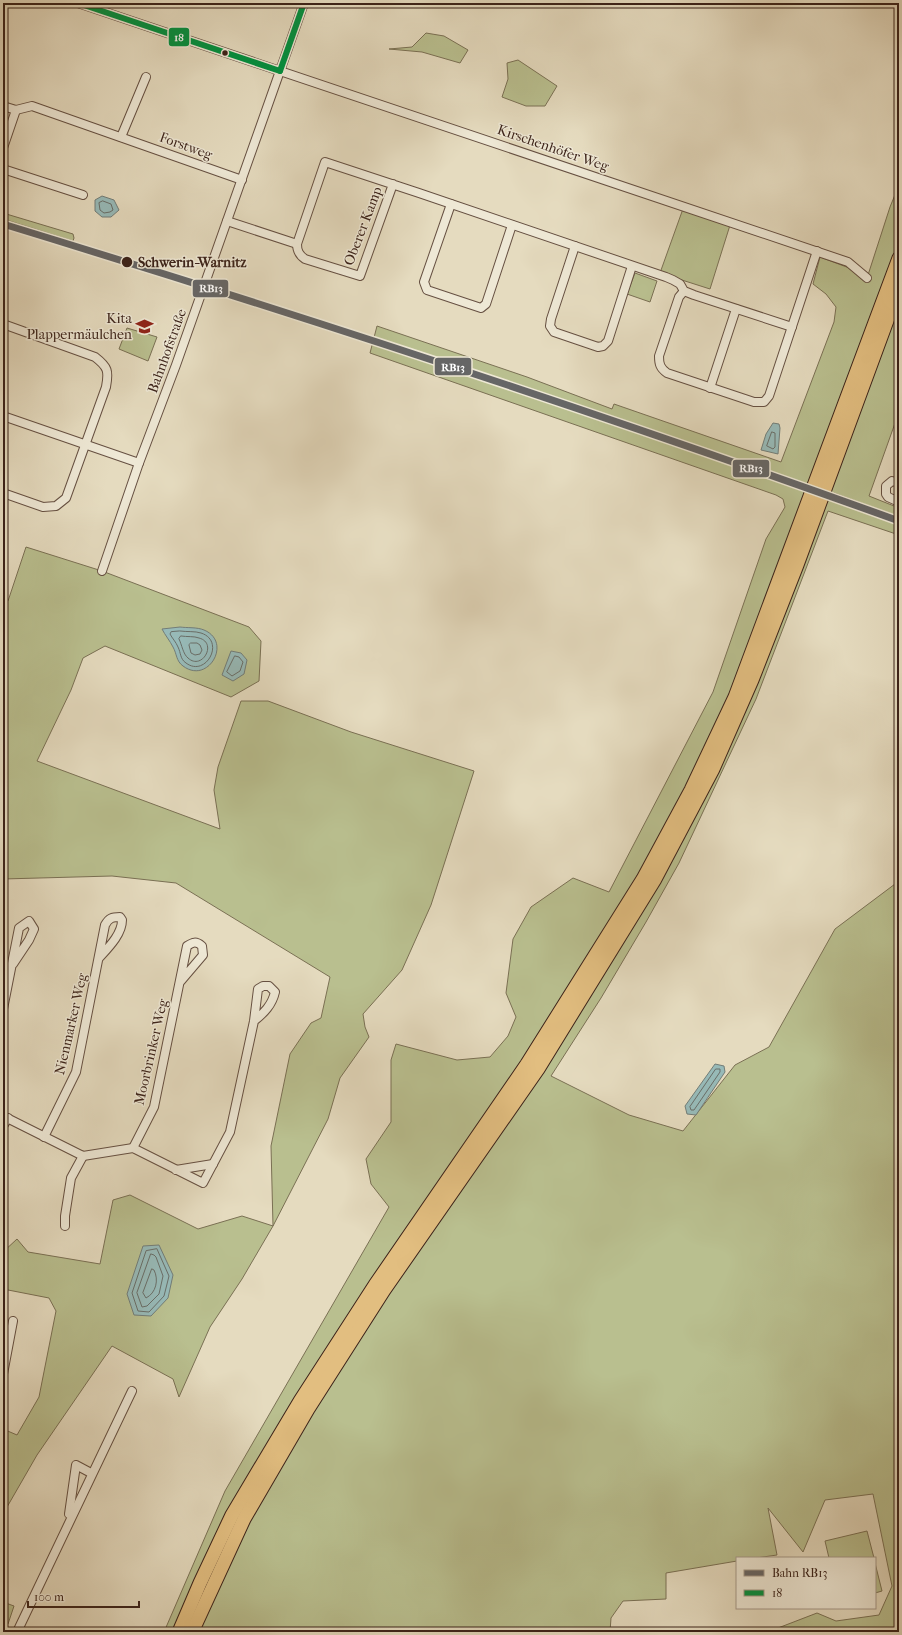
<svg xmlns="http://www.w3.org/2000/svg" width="902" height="1635" font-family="'IM FELL French Canon',serif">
<rect width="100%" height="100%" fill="#e5dbbf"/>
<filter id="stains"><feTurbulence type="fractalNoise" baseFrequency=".005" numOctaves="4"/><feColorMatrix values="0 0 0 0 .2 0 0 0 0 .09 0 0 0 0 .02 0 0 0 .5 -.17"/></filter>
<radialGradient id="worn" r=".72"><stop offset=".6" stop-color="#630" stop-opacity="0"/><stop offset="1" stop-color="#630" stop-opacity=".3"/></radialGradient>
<g fill="#b9bf8f" stroke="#7a7054">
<polygon points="426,33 444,36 468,50 460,63 422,52 389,49 412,47"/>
<polygon points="518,60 557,86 545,106 526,106 502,97 508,79 507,63"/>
<polygon points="899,185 899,412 869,496 899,508 899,517 834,493 832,500 899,525 899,535 828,511 756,699 679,863 646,922 601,998 551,1076 629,1115 683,1131 735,1065 769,1047 835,929 899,881 899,1632 778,1632 778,1628 817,1613 836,1621 879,1615 892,1586 873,1494 825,1500 803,1552 768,1508 777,1555 756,1558 737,1558 737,1561 666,1573 666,1599 623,1601 611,1618 610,1632 164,1632 225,1491 389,1207 371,1184 366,1159 391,1122 391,1060 396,1044 457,1060 490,1057 508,1036 516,1017 506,993 513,939 531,907 573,878 609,892 713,692 766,539 785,507 783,499 776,495 370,353 377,326 527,377 612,409 614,404 781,462 834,322 836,307 826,294 813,284 820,257 868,275 890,207"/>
<polygon points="684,206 731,222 710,289 660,273"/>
<polygon points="3,213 73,234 74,238 73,241 3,219"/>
<polygon points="635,273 657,281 650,302 627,294"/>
<polygon points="127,328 157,337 148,361 119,349"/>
<polygon points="26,547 102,571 249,627 261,641 259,681 231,697 105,646 83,658 71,690 37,761 220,829 214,790 218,767 241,701 268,701 351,732 474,771 431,905 402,970 363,1014 365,1027 369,1037 340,1078 328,1119 273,1226 242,1279 210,1327 179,1397 173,1379 112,1346 37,1455 3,1514 3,1429 17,1435 39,1397 56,1311 49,1298 3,1289 3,1252 17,1239 28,1252 100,1264 113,1200 130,1195 198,1229 242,1216 273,1226 271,1146 290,1054 311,1023 321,1018 330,977 176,883 112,876 3,879 3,601 8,601"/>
<polygon points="867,1531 874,1558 829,1558 825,1541"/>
<polygon points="875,1563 882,1591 875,1593"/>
<polygon points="3,1602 14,1606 8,1624 3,1622"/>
</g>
<g fill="#97bab8" stroke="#727d78">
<polygon points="102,196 114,200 119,210 111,217 102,217 95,211 95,200"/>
<polygon points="773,423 779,424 780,428 778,454 761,450 766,434"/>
<path d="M 180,627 C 187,628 197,627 204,630 C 233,642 208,685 183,666 C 176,661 177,654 173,647 C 170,641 165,635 162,629 Z"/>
<polygon points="231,651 241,653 247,660 244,674 233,681 222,675"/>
<polygon points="715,1064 724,1066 725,1072 696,1115 687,1114 685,1106"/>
<polygon points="159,1245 173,1275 168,1298 151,1316 134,1315 127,1294 143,1246"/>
</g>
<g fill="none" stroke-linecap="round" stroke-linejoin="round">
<g stroke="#696e68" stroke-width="1">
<polygon points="103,201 111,204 113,210 110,212 104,213 100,210 99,203"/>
<polygon points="772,432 775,433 775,447 773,449 767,446"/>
<path d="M 180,631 C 187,632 195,631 201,633 C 226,641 206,678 186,663 C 180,659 181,653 178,647 C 176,642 172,638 170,634 L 171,632 Z"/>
<path d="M 181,636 C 187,637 194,636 199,638 C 218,643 202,671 188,658 C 183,654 182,645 179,639 Z"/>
<polygon points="191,643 197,643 200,645 202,650 200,654 195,655 191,653 189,645"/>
<polygon points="235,656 239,657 243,662 240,671 232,676 227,672"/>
<polygon points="716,1069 720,1069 720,1072 694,1110 691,1110 690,1107"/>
<polygon points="157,1249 169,1276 164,1296 149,1312 138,1311 132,1293 146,1251"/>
<polygon points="151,1254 154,1255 156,1257 163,1276 159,1294 147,1306 142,1307 137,1293"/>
<path d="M 152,1269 L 154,1270 C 159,1280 156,1293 146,1298 L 143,1293 Z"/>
</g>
<defs>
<g id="minor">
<polyline points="78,3 848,262 867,278"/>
<polyline points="3,106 16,110 32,106 242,180"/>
<polyline points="121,137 146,77"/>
<polyline points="3,148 16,110"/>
<polyline points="3,169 83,195"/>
<path d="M 393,184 L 360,276 L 305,259 C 299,255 297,251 297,244 L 325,162 L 419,193 L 666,277 L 673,280 L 680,284 L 684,291 L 694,295 L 792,327"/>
<polyline points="451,204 424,282 427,290 481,308 486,304 512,225"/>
<polyline points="227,221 297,244"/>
<polyline points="575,246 551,319 550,326 554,332 598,347 603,346 608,341 632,266"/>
<path d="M 684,291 L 679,297 L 659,356 C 659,364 660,368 667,373 L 754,402 L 764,402 L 769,396 L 817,251"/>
<path d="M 3,324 L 95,357 C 108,367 109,371 106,387 L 66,498 L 56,506 L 43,507 L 3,493"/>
<polyline points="710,388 736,309"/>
<polyline points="3,416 139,463"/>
<polyline points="899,483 892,481 886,486 886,494 888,497 899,502"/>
<polyline points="102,571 139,463 176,365 304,3"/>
<polyline points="3,1009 19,928 29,921 34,929 29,940 13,964"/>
<path d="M 3,1116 L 83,1156 L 133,1148 L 203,1183 L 230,1132 L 254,1021 L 258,989 L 263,986 L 269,986 L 275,992 C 272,1005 264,1013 254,1021"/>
<polyline points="3,1126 8,1118"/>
<path d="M 44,1137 L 76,1072 L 105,925 C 109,918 112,917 120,917 L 122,920 C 122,934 109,947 99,958"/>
<path d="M 133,1148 L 154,1107 L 187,946 C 193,942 196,941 202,946 L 203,955 L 180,982"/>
<polyline points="176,1170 213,1164"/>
<polyline points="65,1226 65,1216 71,1178 83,1156"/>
<polyline points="3,1374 13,1321"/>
<polyline points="69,1514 76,1465 91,1473"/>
<polyline points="17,1632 132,1391"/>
</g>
<g id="trunk">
<polyline points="179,1632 200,1583 232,1515 300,1401 375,1285 527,1064 643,879 691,790 735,697 899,258"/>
<polyline points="192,1632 244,1519 308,1409 384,1290 538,1069 655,879 713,769 752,680 797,565 899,288"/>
</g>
</defs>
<use href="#minor" stroke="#665042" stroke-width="10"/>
<use href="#trunk" stroke="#3b2219" stroke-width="15"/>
<use href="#minor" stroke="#eee8d5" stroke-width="8"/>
<use href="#trunk" stroke="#e2be80" stroke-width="13"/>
<defs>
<g id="bus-1">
<polyline points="78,3 280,71"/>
<polyline points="280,71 304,3"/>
</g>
</defs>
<use href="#bus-1" stroke="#eee8d5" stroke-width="9"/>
<use href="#bus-1" stroke="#009140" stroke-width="6"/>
<defs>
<path id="rail-1" d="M 3,224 C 304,316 603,414 899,521"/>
</defs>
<use href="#rail-1" stroke="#eee8d5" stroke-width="10"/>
<use href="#rail-1" stroke="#666" stroke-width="7"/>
</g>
<defs>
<symbol id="school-bare" viewBox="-9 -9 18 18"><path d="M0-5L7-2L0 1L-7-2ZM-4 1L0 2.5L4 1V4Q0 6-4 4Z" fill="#8f2418" stroke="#eee8d5" stroke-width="2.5" paint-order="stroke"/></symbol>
</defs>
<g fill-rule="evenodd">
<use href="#school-bare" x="132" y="314" width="25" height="25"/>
</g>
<g fill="#3b2219" stroke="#eee8d5" stroke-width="1.5">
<circle cx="225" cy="53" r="3.5"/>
<circle cx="127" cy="262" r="6"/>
</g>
<g text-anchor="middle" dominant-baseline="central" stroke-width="3" stroke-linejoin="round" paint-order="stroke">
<g font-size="14" fill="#3b2219" stroke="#eee8d5">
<text transform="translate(186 146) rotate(20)">Forstweg</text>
<text transform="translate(553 148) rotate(19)">Kirschenhöfer Weg</text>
<text transform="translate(363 226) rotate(-69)">Oberer Kamp</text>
<text transform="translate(167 351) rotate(-70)">Bahnhofstraße</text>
<text transform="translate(71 1024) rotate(-77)">Nienmarker Weg</text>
<text transform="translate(151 1052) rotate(-77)">Moorbrinker Weg</text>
</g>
<g font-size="14" font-weight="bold" fill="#3b2219" stroke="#eee8d5" text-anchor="start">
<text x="138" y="262">Schwerin-Warnitz</text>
</g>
<g font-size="14" fill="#3b2219" stroke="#eee8d5" text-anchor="end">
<text x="132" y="318">Kita<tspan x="132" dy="16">Plappermäulchen</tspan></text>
</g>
</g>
<g stroke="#eee8d5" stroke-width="1.5">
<rect x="168" y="27" width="22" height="20" rx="4" fill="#009140"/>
<rect x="192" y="279" width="37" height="19" rx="4" fill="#666"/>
<rect x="434" y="357" width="38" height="19" rx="4" fill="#666"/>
<rect x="732" y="459" width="38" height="19" rx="4" fill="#666"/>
</g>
<g font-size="11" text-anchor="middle" font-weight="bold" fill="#fff">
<text x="179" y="41">18</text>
<text x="211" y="292">RB13</text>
<text x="453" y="371">RB13</text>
<text x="751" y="472">RB13</text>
</g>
<rect width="902" height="1635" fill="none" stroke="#e5dbbf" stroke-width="16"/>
<rect x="4" y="4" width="894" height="1627" fill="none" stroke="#3b2219" stroke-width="2"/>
<rect x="8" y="8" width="886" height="1619" fill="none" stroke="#3b2219"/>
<rect x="736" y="1557" width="140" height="52" fill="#eee8d5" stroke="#a6998a"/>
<rect x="744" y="1570" width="20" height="6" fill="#666666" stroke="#a6998a"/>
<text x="772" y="1577" font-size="12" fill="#3b2219">Bahn RB13</text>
<rect x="744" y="1590" width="20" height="6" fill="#009140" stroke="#a6998a"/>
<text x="772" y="1597" font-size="12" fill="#3b2219">18</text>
<path d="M28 1601v6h111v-6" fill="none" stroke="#3b2219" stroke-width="2"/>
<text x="34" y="1601" font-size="12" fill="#3b2219" stroke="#eee8d5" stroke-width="3" paint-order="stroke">100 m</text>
<rect width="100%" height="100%" filter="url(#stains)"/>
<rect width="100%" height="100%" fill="url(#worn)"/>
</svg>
